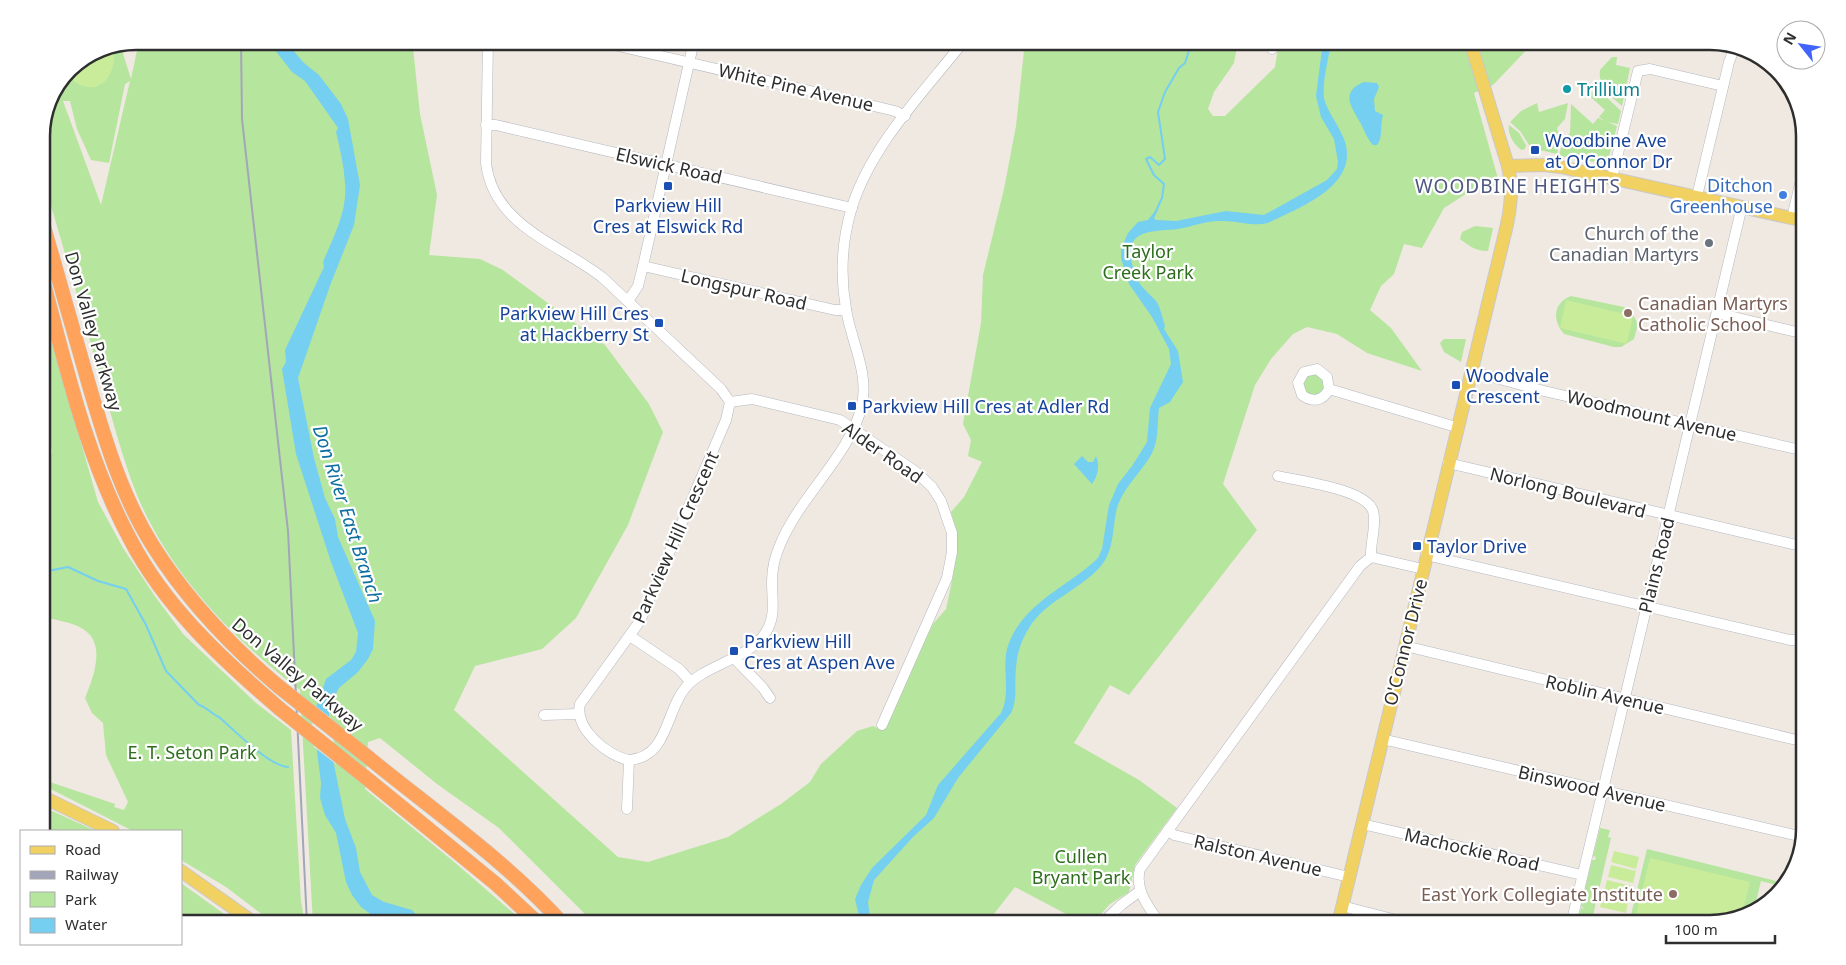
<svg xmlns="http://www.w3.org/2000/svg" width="1846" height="965" font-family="'Noto Sans',sans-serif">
<rect width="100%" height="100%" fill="#efe9e1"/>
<g fill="#b6e59e" fill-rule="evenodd">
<path d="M 139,41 L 417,41 L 413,48 L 420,114 L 437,195 L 429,255 L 480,259 L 503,270 L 605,345 L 649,404 L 663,432 L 628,525 L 576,618 L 542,649 L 475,666 L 454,710 L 618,857 L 648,862 L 728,837 L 781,804 L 810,782 L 821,764 L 857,731 L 873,726 L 882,730 L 933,624 L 946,609 C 953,577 961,546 951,512 L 964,497 L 982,462 L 968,456 L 971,440 L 963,424 L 981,323 L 983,275 L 1004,189 L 1016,126 L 1025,41 L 1238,41 L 1234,63 L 1214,92 L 1208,109 L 1213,116 L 1225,116 L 1275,67 L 1279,41 L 1535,41 L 1493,85 L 1474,93 L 1497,175 L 1499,193 L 1472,190 L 1444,208 L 1422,248 L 1404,244 L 1394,274 L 1381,286 L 1370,310 L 1391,328 L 1422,371 L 1367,353 L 1337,334 L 1307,327 L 1293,334 L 1271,359 L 1255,385 L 1223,484 L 1257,530 L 1129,695 L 1110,685 L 1074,743 L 1139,780 L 1177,808 L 1135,865 L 1129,892 L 1110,904 L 1092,924 L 1085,924 L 1015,887 L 986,924 L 595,924 L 499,828 L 437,784 L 380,738 L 368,742 L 365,789 L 453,861 L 526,924 L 313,924 L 300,690 C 233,639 170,574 137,495 C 121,455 111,413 99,372 C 80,305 61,239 41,172 L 41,131 L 69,69 L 100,48 L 120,44 L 131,79 ZM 130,81 L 101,205 L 63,101 L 70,101 L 77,129 L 91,160 L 109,163 L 125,84 Z"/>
<path d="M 1612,57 L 1617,57 L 1616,65 L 1630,68 L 1622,106 C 1610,95 1598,88 1600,70 Z"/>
<polygon points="1584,91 1602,93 1621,111 1618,124 1606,122 1599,117 1605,110"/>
<polygon points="1537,103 1539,112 1568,103 1565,119 1557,128 1560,138 1557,154 1531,148 1520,131 1510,122 1521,111"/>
<polygon points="1571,104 1593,124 1598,118 1617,126 1607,164 1559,156 1563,140 1570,133"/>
<path d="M 1509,125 L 1519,133 L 1526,145 L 1525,149 L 1522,150 C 1514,146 1507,133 1509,125 Z"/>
<path d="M 1475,226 L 1493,228 L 1488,251 C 1477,252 1468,245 1460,239 L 1462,232 Z"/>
<path d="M 1571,296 L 1624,307 L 1631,311 L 1638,324 L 1634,339 L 1621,347 L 1614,347 L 1564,334 C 1552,320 1553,303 1571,296 Z"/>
<path d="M 41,303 L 98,502 L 123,548 L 154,595 L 183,634 L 256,703 L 291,730 L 301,901 L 305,924 L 275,924 L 226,887 L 181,860 L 181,831 L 133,831 L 41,784 L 41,779 L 115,804 L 114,807 L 124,810 L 128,802 L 106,755 L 103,723 L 92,713 L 85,698 C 93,678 107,644 83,629 C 72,622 54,620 41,616 L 41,485 L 52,451 L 41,414 Z"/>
<polygon points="1444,339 1466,339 1461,362 1444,352 1440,343"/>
<circle cx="1314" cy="385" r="11"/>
<polygon points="41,806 96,831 50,831 41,826"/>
<polygon points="1600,828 1610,830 1608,837 1611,838 1591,924 1577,924 1581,908 1585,909 1581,906 1592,860 1595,860 1596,857 1593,856"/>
<polygon points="1647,849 1784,883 1781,886 1761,881 1754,910 1710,924 1611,924 1613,916 1630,919"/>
<polygon points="181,883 238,924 181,924"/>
</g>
<g fill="#c9ec9a">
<path d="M 110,47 L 114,49 C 117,78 96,101 70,78 L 70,69 L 100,48 Z"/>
<polygon points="1566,300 1633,316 1627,344 1560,328"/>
<polygon points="1614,851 1639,857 1636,869 1611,862"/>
<path d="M 1650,858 L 1750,882 L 1742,914 C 1706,925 1672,928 1635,919 Z"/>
<polygon points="1611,865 1636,871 1633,883 1608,877"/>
<polygon points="1607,880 1632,886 1629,898 1604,892"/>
<polygon points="1603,895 1628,901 1626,913 1600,907"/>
</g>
<g fill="#75cff0">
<path d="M 268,41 L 285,41 L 304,63 L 319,75 L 341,104 L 348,119 L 360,185 L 354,225 L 331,283 L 298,378 L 314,458 L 325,498 L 335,519 L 338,537 L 375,621 L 373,649 L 368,659 L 358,672 L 339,688 L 329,707 L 329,740 L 345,819 L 356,848 L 360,872 L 372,895 L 384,902 L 412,910 L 424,924 L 384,924 L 361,907 L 352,895 L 346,882 L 336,833 L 325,815 L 320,798 L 321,783 L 314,727 L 316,707 L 326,679 L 351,660 L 356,652 L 358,633 L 331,562 L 296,454 L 282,369 L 286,362 L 285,350 L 324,267 L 323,262 C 333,238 348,210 345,183 C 344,166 340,149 336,132 L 338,128 L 305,81 L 292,72 Z"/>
<path d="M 1323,41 L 1331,41 C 1329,59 1322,80 1324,98 C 1326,109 1339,126 1344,139 C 1361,185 1301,207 1268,223 C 1252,227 1236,220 1219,221 C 1205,221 1191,227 1178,229 C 1152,232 1124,228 1132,264 C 1138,286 1142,286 1156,301 C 1160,306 1163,320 1165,326 L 1164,329 L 1178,351 L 1183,382 L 1170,402 L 1159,408 C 1157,423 1159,440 1152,453 C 1142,472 1124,486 1117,508 C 1112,527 1115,549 1101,566 C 1080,590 1045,601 1029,628 C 1021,641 1017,653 1016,668 C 1014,683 1018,699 1011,713 L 958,778 L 934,818 L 913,837 L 874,880 L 868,902 L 870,918 L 867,924 L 853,924 L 859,916 L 855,899 L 861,885 L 872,868 L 926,815 L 938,785 L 1001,713 C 1011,693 1002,669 1007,649 C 1020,604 1068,587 1098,558 L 1102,549 L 1109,505 L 1118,484 L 1132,466 L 1147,442 L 1150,408 L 1171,364 L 1169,349 L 1152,317 L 1129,284 L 1121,258 L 1121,249 L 1128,233 L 1138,222 L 1148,220 L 1155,211 L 1158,210 L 1154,218 L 1156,220 L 1176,221 L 1226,211 L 1264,215 L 1327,180 L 1337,169 L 1338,162 L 1334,139 L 1321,117 L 1316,96 Z"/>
<path d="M 1364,82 L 1377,83 L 1379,87 L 1374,99 L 1375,111 L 1383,115 C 1380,125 1383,138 1377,145 L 1373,145 C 1367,138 1365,132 1361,124 C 1353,109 1338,92 1364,82 Z"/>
<path d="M 1082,456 L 1088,462 L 1093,462 L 1096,456 C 1100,465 1098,476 1092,484 L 1074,464 Z"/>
</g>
<polygon fill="#efe9e1" points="314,705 331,718 336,764 314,747 312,727"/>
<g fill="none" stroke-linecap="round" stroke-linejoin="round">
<g stroke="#75cff0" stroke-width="2">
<polyline points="1156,211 1162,198 1164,184 1154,175 1146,159 1150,157 1159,165 1165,159 1158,112 1165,92 1179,68 1185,63 1192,41"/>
<path d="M 41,568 L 48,571 L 68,567 L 98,581 L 126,589 L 146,625 L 166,671 L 199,705 C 207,707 211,714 219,717 C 234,730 269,766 288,767"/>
</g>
<defs>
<g id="minor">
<path d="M 488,41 L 486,163 C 493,226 560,244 603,278 L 721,389 L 730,402 L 726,420 L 640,621 L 580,704 C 574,728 607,756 629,760 C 669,757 665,711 686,687 C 703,666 751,658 766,632 C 776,616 772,600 772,582 C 772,569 775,556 780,545 C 799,497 851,454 862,405 C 869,372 851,341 846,309 C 840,275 842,240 852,207 C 872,144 924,92 964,41"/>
<polyline points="597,41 895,111 905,116"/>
<polyline points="1272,49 1274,41"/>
<polyline points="486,125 496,125 852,208"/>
<polyline points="1612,178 1638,71 1650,69 1723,86"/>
<polyline points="1697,196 1729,62 1735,47"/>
<polyline points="1792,218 1805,163"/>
<polyline points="643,266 835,310 846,310"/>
<polyline points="628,301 638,286 643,266 694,41"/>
<polyline points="1717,313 1805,334"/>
<polyline points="1470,371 1544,391 1805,451"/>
<path d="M 1329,389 C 1323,401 1313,403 1302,395 L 1298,383 L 1304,372 L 1317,369 L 1327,377 L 1329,389 L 1456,427"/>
<polyline points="730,402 752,399 840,420 916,472 932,487 941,501 952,533 952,552 947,578 882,725"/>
<polyline points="1448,463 1805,547"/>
<path d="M 1278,476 C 1299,481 1366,489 1373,511 C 1377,525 1370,543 1371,557"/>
<polyline points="1426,555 1790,640 1805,640"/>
<polyline points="630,636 679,669 690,681"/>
<polyline points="1405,646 1805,742"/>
<polyline points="733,657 763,688 770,698"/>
<polyline points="544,715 579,714"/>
<polyline points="1382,739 1803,837"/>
<polyline points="627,809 629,760"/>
<polyline points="1362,824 1582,875"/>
<polyline points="1168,830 1174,835 1349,877"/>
<polyline points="1342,906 1412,924"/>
<polyline points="1101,924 1121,905 1140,891"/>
<path d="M 1160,924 C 1149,907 1134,890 1140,869 L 1360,566 L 1371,557 L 1423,569"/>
<polyline points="1571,924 1742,206"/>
</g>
<g id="major">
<polyline points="1508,166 1543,165 1561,167 1805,221"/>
<polyline points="41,796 113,831"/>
<polyline points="181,871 256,924"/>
<path d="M 1338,924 L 1506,229 C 1511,207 1513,188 1508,166 L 1470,41"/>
</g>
<g id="highway">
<path d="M 41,217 C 57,273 73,329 89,385 C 105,440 122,497 153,546 C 187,600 230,645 278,686"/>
<path d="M 41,273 C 65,363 86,457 130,539 C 165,607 223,660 280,709"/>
<path d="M 369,758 C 434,811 506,861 563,924"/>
<polyline points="370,781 496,884 539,924"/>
</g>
</defs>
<use href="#minor" stroke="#b4b7c1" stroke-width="11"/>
<use href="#major" stroke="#c9c9c9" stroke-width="14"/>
<use href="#highway" stroke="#c9c9c9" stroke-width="15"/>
<use href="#minor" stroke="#fff" stroke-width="10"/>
<use href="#major" stroke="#f2d163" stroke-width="12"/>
<use href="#highway" stroke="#ffa35c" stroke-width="14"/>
<polyline stroke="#a3a6b8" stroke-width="2" points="241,41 242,119 288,531 307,924"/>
<defs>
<g id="highway-bridge">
<polyline points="278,686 369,758"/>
<polyline points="280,709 370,781"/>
</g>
</defs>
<use href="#highway-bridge" stroke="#c9c9c9" stroke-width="15" stroke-linecap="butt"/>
<use href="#highway-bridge" stroke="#ffa35c" stroke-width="14"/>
</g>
<circle fill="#0f9aa8" stroke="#fff" stroke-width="2" cx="1567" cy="89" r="5"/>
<g fill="#1a4fb4" stroke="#fff" stroke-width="2">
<rect x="1530" y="145" width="10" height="10" rx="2.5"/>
<rect x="663" y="181" width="10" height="10" rx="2.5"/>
<rect x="654" y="318" width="10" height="10" rx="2.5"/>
<rect x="1451" y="380" width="10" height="10" rx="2.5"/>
<rect x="847" y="401" width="10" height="10" rx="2.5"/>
<rect x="1412" y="541" width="10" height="10" rx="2.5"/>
<rect x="729" y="646" width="10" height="10" rx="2.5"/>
</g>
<circle fill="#3f7fe0" stroke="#fff" stroke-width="2" cx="1783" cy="195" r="5"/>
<circle fill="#6b7280" stroke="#fff" stroke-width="2" cx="1709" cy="243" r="5"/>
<g fill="#8d6e63" stroke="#fff" stroke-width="2">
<circle cx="1628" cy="313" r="5"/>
<circle cx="1673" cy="894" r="5"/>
</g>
<g text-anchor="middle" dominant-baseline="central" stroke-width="4.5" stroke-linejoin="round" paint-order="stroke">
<g font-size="18" fill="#2e2e2e" stroke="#fff">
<text transform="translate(796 87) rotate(13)">White Pine Avenue</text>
<text transform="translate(669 165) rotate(13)">Elswick Road</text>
<text transform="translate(744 289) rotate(13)">Longspur Road</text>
<text transform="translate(94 331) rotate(74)">Don Valley Parkway</text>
<text transform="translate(1652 415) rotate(13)">Woodmount Avenue</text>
<text transform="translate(883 452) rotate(35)">Alder Road</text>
<text transform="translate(1568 492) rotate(14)">Norlong Boulevard</text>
<text transform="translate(675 537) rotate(-66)">Parkview Hill Crescent</text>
<text transform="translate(1656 565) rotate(-76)">Plains Road</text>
<text transform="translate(1405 642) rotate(-76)">O'Connor Drive</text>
<text transform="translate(298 674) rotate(40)">Don Valley Parkway</text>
<text transform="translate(1605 694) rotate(13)">Roblin Avenue</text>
<text transform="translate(1592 788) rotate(13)">Binswood Avenue</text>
<text transform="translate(1472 849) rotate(13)">Machockie Road</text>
<text transform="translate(1258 855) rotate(13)">Ralston Avenue</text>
</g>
<g font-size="18" fill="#0d838f" stroke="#fff" text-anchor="start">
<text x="1577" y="89">Trillium</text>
</g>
<g font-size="18" fill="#164399" stroke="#fff" text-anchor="start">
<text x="1545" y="140">Woodbine Ave<tspan x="1545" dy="21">at O'Connor Dr</tspan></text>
<text x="668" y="205" text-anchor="middle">Parkview Hill<tspan x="668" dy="21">Cres at Elswick Rd</tspan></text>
<text x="649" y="313" text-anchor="end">Parkview Hill Cres<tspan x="649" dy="21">at Hackberry St</tspan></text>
<text x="1466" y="375">Woodvale<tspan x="1466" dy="21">Crescent</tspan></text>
<text x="862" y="406">Parkview Hill Cres at Adler Rd</text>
<text x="1427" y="546">Taylor Drive</text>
<text x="744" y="641">Parkview Hill<tspan x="744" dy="21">Cres at Aspen Ave</tspan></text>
</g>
<g font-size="18" fill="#366cbe" stroke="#fff" text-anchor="end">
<text x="1773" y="185">Ditchon<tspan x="1773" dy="21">Greenhouse</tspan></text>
</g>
<g font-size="18" fill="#5b616d" stroke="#fff" text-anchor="end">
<text x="1699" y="233">Church of the<tspan x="1699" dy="21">Canadian Martyrs</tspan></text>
</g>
<g font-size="18" fill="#2c6e1b" stroke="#fff">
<text x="1148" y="251">Taylor<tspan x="1148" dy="21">Creek Park</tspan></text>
<text x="192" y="752">E. T. Seton Park</text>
<text x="1081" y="856">Cullen<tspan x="1081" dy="21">Bryant Park</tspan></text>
</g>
<g font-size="18" fill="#785e54" stroke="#fff" text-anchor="start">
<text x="1638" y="303">Canadian Martyrs<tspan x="1638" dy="21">Catholic School</tspan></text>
<text x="1663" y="894" text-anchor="end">East York Collegiate Institute</text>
</g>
<g font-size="19" letter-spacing="1" fill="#4d5680" stroke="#fff">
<text x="1518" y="186">WOODBINE HEIGHTS</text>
</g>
<g font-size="19" font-style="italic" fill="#0d6fa3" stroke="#fff">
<text transform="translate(348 514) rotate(72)">Don River East Branch</text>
</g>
</g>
<path d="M0 0H1846V965H0ZM136 50H1710A86 86 0 0 1 1796 136V829A86 86 0 0 1 1710 915H136A86 86 0 0 1 50 829V136A86 86 0 0 1 136 50Z" fill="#fff" fill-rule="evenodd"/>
<path fill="none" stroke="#2e2e2e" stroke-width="2.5" d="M136 50H1710A86 86 0 0 1 1796 136V829A86 86 0 0 1 1710 915H136A86 86 0 0 1 50 829V136A86 86 0 0 1 136 50Z"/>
<rect x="20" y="830" width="162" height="115" fill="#ffffff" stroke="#ababab"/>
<rect x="30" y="846" width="25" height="8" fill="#f2d163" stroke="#ababab"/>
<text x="65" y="855" font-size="15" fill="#2e2e2e">Road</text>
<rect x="30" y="871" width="25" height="8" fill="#a3a6b8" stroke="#ababab"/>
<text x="65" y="880" font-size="15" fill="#2e2e2e">Railway</text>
<rect x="30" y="892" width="25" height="15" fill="#b6e59e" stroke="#ababab"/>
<text x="65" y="905" font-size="15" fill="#2e2e2e">Park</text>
<rect x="30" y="918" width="25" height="15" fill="#75cff0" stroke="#ababab"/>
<text x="65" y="930" font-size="15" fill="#2e2e2e">Water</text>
<g transform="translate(1801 45) rotate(300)"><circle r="24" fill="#ffffff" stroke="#ababab"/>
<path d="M0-4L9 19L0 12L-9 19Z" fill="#4264fb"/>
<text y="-8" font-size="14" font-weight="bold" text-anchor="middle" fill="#2e2e2e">N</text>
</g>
<path d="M1666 935v8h109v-8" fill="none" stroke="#2e2e2e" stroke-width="2.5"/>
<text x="1674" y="935" font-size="15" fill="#2e2e2e" stroke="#ffffff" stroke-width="4" paint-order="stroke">100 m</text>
</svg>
